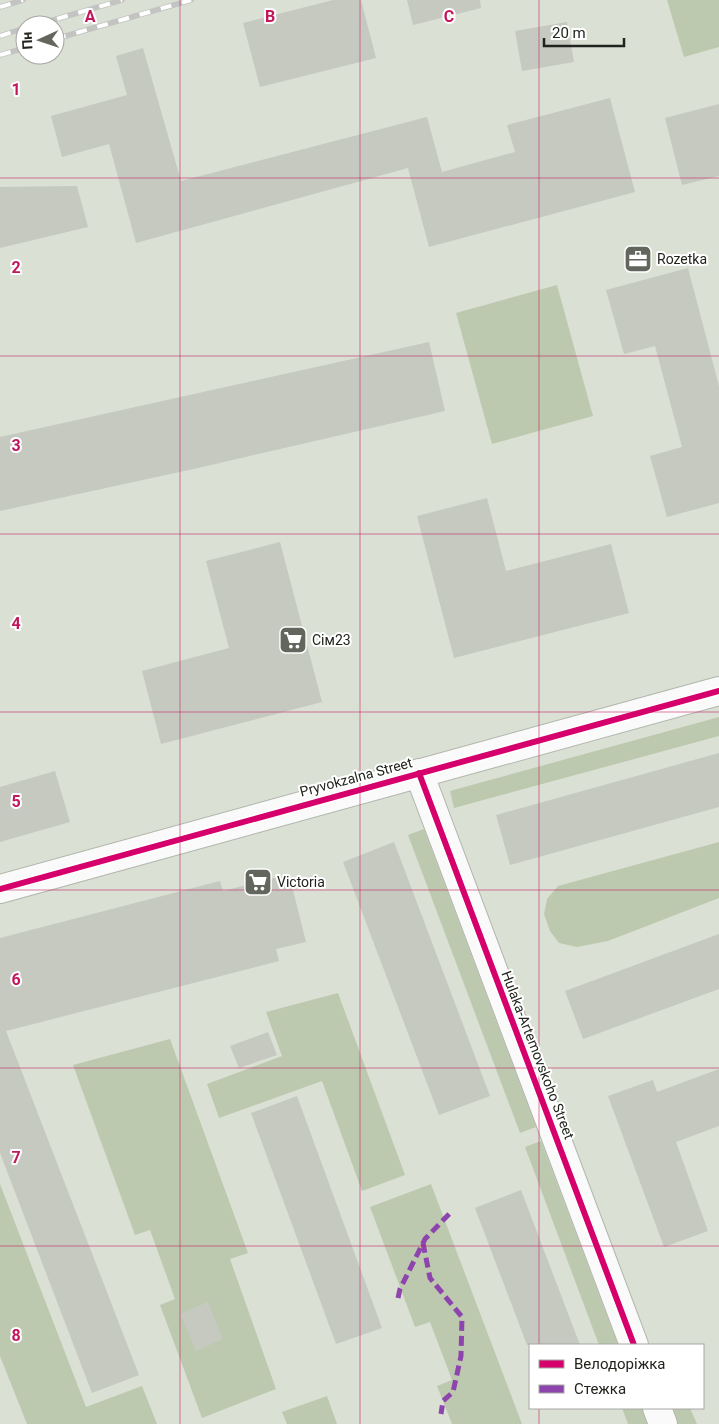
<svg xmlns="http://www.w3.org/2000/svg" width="719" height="1424" font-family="Roboto,sans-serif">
<rect width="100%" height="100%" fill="#dae0d4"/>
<g fill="#bdc9ae">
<polygon points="667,0 719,0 719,47 684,57"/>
<polygon points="557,285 593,416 492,444 456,313"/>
<polygon points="719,717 719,736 454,808 450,791"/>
<polygon points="424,829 536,1127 520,1133 408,835"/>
<polygon points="719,842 719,898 608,941 577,947 559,943 550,931 544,914 547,899 558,886"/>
<polygon points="338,993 405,1175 362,1191 322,1081 219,1118 207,1084 282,1056 266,1012"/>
<polygon points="170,1039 248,1253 230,1259 276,1389 202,1418 160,1305 175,1299 150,1230 135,1235 73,1065"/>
<polygon points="541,1141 618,1345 599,1345 525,1147"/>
<polygon points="0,1184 86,1407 142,1386 157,1424 27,1424 0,1356"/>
<polygon points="431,1184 522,1424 452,1424 437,1386 452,1380 430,1322 415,1327 370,1207"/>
<polygon points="327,1396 337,1424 287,1424 282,1412"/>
<polygon points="622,1408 642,1408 648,1424 628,1424"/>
<polygon points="672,1408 690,1408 697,1424 678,1424"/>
</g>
<g fill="#c5c9c0">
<polygon points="333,0 361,0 376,58 260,87 243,23"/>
<polygon points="407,0 480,0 481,8 413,25"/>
<polygon points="567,22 574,62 522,71 515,31"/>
<polygon points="143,48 181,181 427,117 442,172 515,152 507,125 610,98 635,192 429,247 408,168 136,243 109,144 62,157 51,116 127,95 116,56"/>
<polygon points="719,104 719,176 682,185 665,118"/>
<polygon points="77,186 88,227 0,248 0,187"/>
<polygon points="688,268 719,386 719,503 667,517 650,456 682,447 655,346 624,354 606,290"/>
<polygon points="429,342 445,411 198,468 0,511 0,437"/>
<polygon points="487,498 506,571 611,544 629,613 454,658 417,516"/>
<polygon points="280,542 322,702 161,744 142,671 229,648 206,561"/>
<polygon points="719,753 719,807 510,865 496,815"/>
<polygon points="55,771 70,822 0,842 0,787"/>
<polygon points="394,842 490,1096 439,1115 343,862"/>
<polygon points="289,874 306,942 276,949 279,961 6,1031 139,1375 92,1393 0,1153 0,938 220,881 223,891"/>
<polygon points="719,934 719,989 583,1039 565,991"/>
<polygon points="268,1032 277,1055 239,1068 230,1046"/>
<polygon points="719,1069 719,1126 676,1142 708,1231 664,1247 608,1096 653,1080 657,1092"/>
<polygon points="297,1096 382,1328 336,1344 251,1113"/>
<polygon points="521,1190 580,1345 527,1345 492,1253 475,1208"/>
<polygon points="208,1302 223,1339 196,1351 180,1314"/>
</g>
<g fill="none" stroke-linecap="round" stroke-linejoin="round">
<defs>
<g id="street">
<polyline points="419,773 634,1345"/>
<polyline points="0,889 719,691"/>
<polyline points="657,1408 663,1424"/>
</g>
</defs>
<use href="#street" stroke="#b0b5ab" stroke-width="30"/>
<use href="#street" stroke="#f9faf9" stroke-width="28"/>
<defs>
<g id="rail">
<polyline points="0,7 23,0"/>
<polyline points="36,25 122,0"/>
<polyline points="0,36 25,28"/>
<polyline points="55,39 191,0"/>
<polyline points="0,55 25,48"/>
</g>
</defs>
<use href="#rail" stroke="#c3c4c1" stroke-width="5.5"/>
<use href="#rail" stroke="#fff" stroke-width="4" stroke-dasharray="11" stroke-linecap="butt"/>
<g stroke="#8e44ad" stroke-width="5" stroke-dasharray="10 5" stroke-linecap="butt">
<polyline points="423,1243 430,1278 462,1317 461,1356 453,1392 443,1401 441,1414"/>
<polyline points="398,1298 400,1289 425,1239 452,1211"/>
</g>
<defs>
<g id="cycleway">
<polyline points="419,773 634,1345"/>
<polyline points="0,889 719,691"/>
</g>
</defs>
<use href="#cycleway" stroke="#fff" stroke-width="9"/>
<use href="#cycleway" stroke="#d6006c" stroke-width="6"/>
</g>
<path fill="none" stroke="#c2185b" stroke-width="1" stroke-opacity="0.55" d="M 180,0 L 180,1424M 360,0 L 360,1424M 539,0 L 539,1345M 0,178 L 719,178M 0,356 L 719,356M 0,534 L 719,534M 0,712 L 719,712M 0,890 L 719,890M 0,1068 L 719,1068M 0,1246 L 719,1246M 539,1408 L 539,1424"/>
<defs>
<symbol id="office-square" viewBox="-11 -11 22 22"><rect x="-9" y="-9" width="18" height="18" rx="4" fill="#62665c" stroke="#fff"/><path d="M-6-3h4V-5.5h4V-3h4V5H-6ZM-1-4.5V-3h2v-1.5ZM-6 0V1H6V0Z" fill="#fff"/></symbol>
<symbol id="supermarket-square" viewBox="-11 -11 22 22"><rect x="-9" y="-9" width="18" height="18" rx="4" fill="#62665c" stroke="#fff"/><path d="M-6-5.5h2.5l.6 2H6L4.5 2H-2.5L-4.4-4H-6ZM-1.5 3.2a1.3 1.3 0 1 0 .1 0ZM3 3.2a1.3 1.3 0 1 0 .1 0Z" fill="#fff"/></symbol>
</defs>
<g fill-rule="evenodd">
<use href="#office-square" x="622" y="243" width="32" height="32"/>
<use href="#supermarket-square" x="277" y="624" width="32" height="32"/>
<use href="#supermarket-square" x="242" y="866" width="32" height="32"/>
</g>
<g text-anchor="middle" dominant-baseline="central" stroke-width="4" stroke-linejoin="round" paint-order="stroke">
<g font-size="14" fill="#21241c" stroke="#fff" text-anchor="start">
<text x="657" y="259">Rozetka</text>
<text x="312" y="640">Сім23</text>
<text x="277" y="882">Victoria</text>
</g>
<g font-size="14" fill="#21241c" stroke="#fff">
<text transform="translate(356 777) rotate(-15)">Pryvokzalna Street</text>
<text transform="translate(538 1055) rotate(69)">Hulaka-Artemovskoho Street</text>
</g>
</g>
<g font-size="16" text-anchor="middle" font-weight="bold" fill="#c2185b" stroke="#fff" stroke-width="4" stroke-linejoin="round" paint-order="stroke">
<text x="90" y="22">A</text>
<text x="270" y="22">B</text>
<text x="449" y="22">C</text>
<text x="16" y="95">1</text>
<text x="16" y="273">2</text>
<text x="16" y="451">3</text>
<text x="16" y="629">4</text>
<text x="16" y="807">5</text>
<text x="16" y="985">6</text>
<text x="16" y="1163">7</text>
<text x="16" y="1341">8</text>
</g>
<rect x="529" y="1344" width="175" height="65" fill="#ffffff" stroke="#a6a7a4"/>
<rect x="539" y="1360" width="25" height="8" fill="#d6006c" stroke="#a6a7a4"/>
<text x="574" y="1369" font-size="15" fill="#21241c">Велодоріжка</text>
<rect x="539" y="1385" width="25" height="8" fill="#8e44ad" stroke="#a6a7a4"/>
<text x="574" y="1394" font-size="15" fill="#21241c">Стежка</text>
<g transform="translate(40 40) rotate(267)"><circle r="24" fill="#ffffff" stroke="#a6a7a4"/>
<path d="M0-4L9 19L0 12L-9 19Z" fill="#62665c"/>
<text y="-8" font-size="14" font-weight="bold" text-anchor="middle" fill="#21241c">Пн</text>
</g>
<path d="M544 38v8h80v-8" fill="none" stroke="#21241c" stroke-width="2.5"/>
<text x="552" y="38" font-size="15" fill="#21241c" stroke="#ffffff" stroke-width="4" paint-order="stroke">20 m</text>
</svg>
